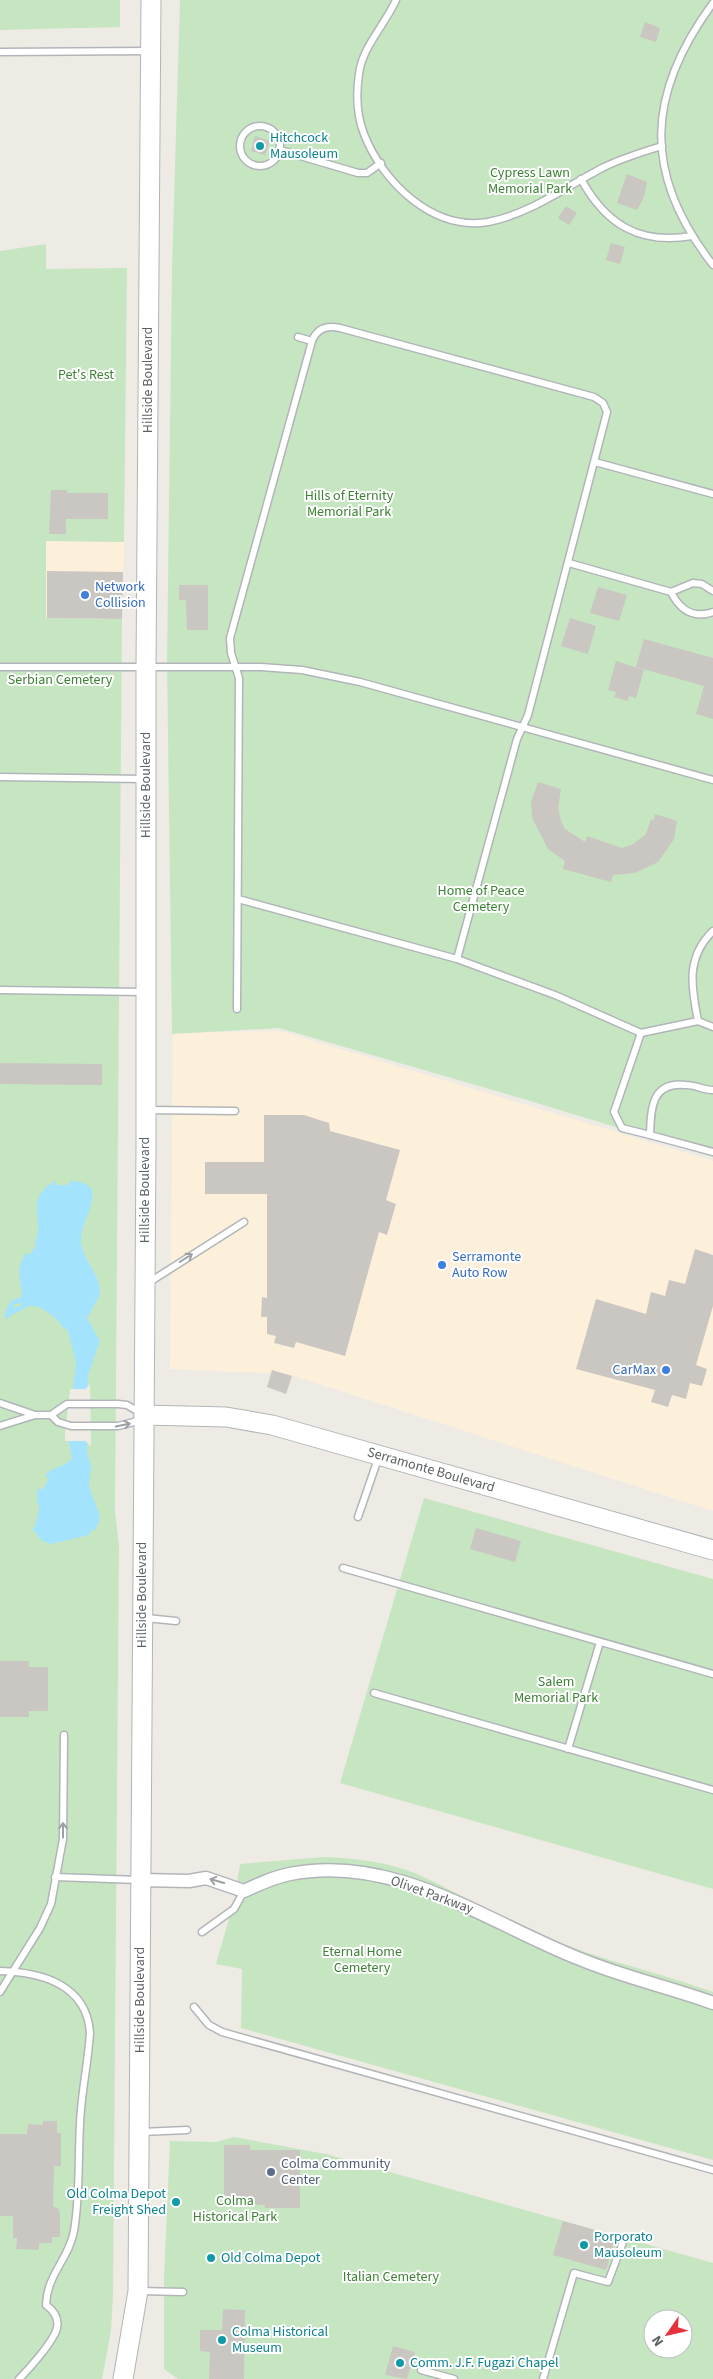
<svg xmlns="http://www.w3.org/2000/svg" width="713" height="2379" font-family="'Source Sans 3',sans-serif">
<rect width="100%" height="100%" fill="#eeebe4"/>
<g fill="#fdf0da">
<polygon points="46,541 124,542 122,619 46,618"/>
<polygon points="280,1031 713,1161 713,1511 288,1374 170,1369 173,1033"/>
</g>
<g fill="#c6e6c1" fill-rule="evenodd">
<polygon points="0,0 120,0 120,27 0,30"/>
<polygon points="180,0 713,0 713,1157 527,1100 279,1028 172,1034 167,662 172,268"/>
<polygon points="46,244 46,269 127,268 124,542 46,541 46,618 122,619 115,1511 119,1546 113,2295 111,2331 102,2379 0,2379 0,251"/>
<polygon points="424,1498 713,1579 713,1889 340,1783"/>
<path d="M 324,1857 C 355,1858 388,1862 417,1874 C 462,1894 505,1921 550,1939 C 603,1961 659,1972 713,1992 L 713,2160 L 241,2028 L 242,1969 L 216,1964 L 235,1898 L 240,1864 Z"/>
<path d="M 234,2137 L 326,2154 L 713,2263 L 713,2379 L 178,2379 L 164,2369 L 164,2278 L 170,2141 L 216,2142 ZM 653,2319 L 683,2319 L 683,2349 L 653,2349 Z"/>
</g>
<path fill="#a4e3fe" d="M 56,1181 L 56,1185 L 69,1185 L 70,1181 C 114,1182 80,1219 81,1240 C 82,1259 99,1273 100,1290 C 101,1300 91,1306 90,1315 L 86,1316 L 100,1341 L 88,1375 L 87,1452 L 91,1465 L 89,1486 L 100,1516 L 99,1522 L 94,1531 L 91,1530 L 89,1535 L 51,1544 L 42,1541 L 32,1528 L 35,1527 L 39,1510 L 37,1498 L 38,1488 L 43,1490 L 49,1478 L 45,1476 C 52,1465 68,1468 72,1457 L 67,1434 L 76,1362 L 67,1327 L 65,1330 C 58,1320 45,1306 31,1306 C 29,1306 26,1307 23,1307 L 20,1300 C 27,1288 11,1275 26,1253 L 29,1255 L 37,1245 L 34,1243 C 48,1225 21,1198 56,1181 Z"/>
<polygon fill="#eeebe4" points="90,1384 91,1446 85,1441 65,1441 65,1435 70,1389 85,1389"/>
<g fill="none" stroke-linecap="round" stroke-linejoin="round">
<g stroke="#a4e3fe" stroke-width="5">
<polyline points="9,1313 23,1307"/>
<polyline points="7,1316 12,1303 20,1300"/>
</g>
</g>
<g fill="#cac6c1">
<polygon points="645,22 660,28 656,42 640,37"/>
<polygon points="255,136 270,141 265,155 251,151"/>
<polygon points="627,174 647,182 644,197 637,210 617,203"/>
<polygon points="566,206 577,213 569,225 558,218"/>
<polygon points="611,243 625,247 620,264 606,260"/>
<polygon points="51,490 67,490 67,493 108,493 108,519 66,519 66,534 49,534"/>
<polygon points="47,571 123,572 122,619 47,618"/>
<polygon points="179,585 208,585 208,630 187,630 186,600 179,600"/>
<polygon points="598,587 627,595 619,621 590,613"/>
<polygon points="570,618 596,626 588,654 561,646"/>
<polygon points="644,639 713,658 713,719 696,714 704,686 636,667"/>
<polygon points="616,661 644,670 636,698 629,696 628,701 614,697 616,692 608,690"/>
<polygon points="538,782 561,789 558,808 561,821 565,829 585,842 587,836 622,848 632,845 646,834 651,819 654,820 655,814 677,821 674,839 658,862 635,873 613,875 611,882 563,869 565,861 548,849 532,818 531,802"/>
<polygon points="0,1063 102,1064 102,1085 0,1084"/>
<polygon points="264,1115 304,1115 329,1123 330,1131 400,1150 386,1200 396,1204 387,1235 379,1232 345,1356 296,1342 294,1348 274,1343 276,1336 267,1334 267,1317 261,1317 262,1297 267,1298 267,1194 205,1194 205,1162 264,1162"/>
<polygon points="695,1249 713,1255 713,1306 696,1365 707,1369 702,1386 690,1383 686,1399 672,1395 668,1407 651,1402 655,1390 576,1369 596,1299 646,1314 651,1292 665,1296 669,1280 685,1284"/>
<polygon points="272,1370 292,1376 286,1394 267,1387"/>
<polygon points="476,1528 521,1541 515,1562 470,1549"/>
<polygon points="0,1661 29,1661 29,1667 48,1667 48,1711 29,1711 29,1717 0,1717"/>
<polygon points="43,2121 57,2121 57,2133 61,2133 61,2166 54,2166 53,2207 58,2208 60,2214 60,2237 52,2237 52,2243 39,2243 39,2250 16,2249 17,2238 13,2238 13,2216 0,2216 0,2134 27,2134 28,2124 43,2125"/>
<polygon points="224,2145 250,2145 250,2150 300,2150 300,2208 265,2208 265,2205 233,2203 233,2199 224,2199"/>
<polygon points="563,2221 616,2236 606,2270 553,2255"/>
<polygon points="223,2309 245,2310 244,2379 209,2379 210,2352 200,2351 200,2330 222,2330"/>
<polygon points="393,2346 415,2352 407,2379 385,2375"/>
</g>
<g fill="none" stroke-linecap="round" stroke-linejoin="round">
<defs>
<g id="lane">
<path d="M 396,0 C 385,25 362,47 359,74 C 356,94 357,116 364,134 C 383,183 433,231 488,222 C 530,214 567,186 604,167 C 623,158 642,152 662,146"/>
<path d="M 713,3 C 646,94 642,174 713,265"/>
<polyline points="0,52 150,51"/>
<circle cx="260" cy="146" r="20"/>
<polyline points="280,150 358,173 367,173 381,163"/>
<path d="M 581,179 C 606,225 640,245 692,236"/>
<polyline points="298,337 312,341"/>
<polyline points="595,462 713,494"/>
<polyline points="569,563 671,592 693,583 702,584 713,591"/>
<path d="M 671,592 C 680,610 693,619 713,612"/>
<polyline points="0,667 261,667 302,670 360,682 713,780"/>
<polyline points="0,777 145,779"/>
<path d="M 238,899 L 457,959 L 555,995 L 641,1033 L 698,1021 C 691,986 686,957 713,931"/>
<polyline points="0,990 144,992"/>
<path d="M 237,1009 L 239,678 L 231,653 L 230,638 L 312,341 C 317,328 327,325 340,328 L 594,397 L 603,403 L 607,412 L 528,715 L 517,739 L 457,959"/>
<polyline points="698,1021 713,1027"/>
<path d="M 641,1033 L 614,1112 L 622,1128 L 650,1135 C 651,1109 651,1081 686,1085 C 696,1085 703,1090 713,1090"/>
<polyline points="147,1110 235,1111"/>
<polyline points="650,1135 713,1152"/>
<polyline points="148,1283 244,1222"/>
<polyline points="0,1403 35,1415 51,1415 67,1404 118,1404 127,1405 144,1415 134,1422 118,1426 71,1426 58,1422 51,1415"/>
<polyline points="0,1426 35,1415"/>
<polyline points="358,1517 379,1456"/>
<polyline points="343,1568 713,1674"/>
<polyline points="146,1618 176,1621"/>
<polyline points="374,1693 713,1790"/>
<polyline points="568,1749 600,1642"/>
<polyline points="55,1877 139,1880"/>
<polyline points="202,1932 234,1909 244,1891"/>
<path d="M 0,1971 C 42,1972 87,1985 90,2033 C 88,2064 81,2094 80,2124 C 78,2160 80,2196 74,2231 C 69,2259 47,2274 46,2305 C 53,2310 59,2318 57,2328 C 54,2341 29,2369 19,2379"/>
<polyline points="0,1992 40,1928 51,1904 63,1839 64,1735"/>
<polyline points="194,2007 209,2025 222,2032 713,2170"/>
<polyline points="141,2132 187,2130"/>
<polyline points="139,2291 183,2292"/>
<polyline points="421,2370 454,2379"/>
<polyline points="543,2379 574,2273 608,2282 623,2242"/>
</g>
<path id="street" d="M 141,1880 L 189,1881 L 206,1878 L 244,1891 C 259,1884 274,1877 290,1874 C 395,1853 488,1923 580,1959 C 623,1977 669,1987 713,2003"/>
<g id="secondary">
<polyline points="144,1415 226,1417 272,1425 713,1550"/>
<polyline points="123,2379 138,2291 146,1146 146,668 151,0"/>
</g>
</defs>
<use href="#lane" stroke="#b1b5b9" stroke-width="9"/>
<use href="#street" stroke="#b1b5b9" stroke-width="15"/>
<use href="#secondary" stroke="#b0b5b9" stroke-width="21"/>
<use href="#lane" stroke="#fff" stroke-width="6"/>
<use href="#street" stroke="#fff" stroke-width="12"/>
<use href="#secondary" stroke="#fff" stroke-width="19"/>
</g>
<defs><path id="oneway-shaft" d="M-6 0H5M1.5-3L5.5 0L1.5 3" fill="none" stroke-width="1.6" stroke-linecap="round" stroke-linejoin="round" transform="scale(1.25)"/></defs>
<g stroke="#9da0a2">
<use href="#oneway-shaft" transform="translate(186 1258) rotate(-32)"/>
<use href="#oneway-shaft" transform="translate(123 1425) rotate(-11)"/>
<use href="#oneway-shaft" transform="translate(63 1830) rotate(-90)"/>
<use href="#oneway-shaft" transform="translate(217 1881) rotate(-164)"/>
</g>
<g fill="#0f9aa8" stroke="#fff" stroke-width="2">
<circle cx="260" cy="146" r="5"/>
<circle cx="176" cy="2202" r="5"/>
<circle cx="584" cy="2245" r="5"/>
<circle cx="211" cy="2258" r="5"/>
<circle cx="222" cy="2340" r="5"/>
<circle cx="400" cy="2363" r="5"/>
</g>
<g fill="#3f7fe0" stroke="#fff" stroke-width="2">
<circle cx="85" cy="595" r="5"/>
<circle cx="442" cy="1265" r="5"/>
<circle cx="666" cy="1370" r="5"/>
</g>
<circle fill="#5c6f8a" stroke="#fff" stroke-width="2" cx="271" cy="2172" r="5"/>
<g text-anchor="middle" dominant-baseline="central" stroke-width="4" stroke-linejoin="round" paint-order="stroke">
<g font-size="14" fill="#0d838f" stroke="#fff" text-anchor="start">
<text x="270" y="138">Hitchcock<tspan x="270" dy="16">Mausoleum</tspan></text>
<text x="166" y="2194" text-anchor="end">Old Colma Depot<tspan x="166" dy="16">Freight Shed</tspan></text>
<text x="594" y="2237">Porporato<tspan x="594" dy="16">Mausoleum</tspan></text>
<text x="221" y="2258">Old Colma Depot</text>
<text x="232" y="2332">Colma Historical<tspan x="232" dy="16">Museum</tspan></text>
<text x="410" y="2363">Comm. J.F. Fugazi Chapel</text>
</g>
<g font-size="14" fill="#3d8235" stroke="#fff">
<text x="530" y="173">Cypress Lawn<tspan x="530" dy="16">Memorial Park</tspan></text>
<text x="86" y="375">Pet's Rest</text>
<text x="349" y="496">Hills of Eternity<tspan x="349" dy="16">Memorial Park</tspan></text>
<text x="60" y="680">Serbian Cemetery</text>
<text x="481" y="891">Home of Peace<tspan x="481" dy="16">Cemetery</tspan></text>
<text x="556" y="1682">Salem<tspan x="556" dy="16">Memorial Park</tspan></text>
<text x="362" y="1952">Eternal Home<tspan x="362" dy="16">Cemetery</tspan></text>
<text x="235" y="2201">Colma<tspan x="235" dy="16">Historical Park</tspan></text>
<text x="391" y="2277">Italian Cemetery</text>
</g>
<g font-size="14" fill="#5c6164" stroke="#fff">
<text transform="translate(148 380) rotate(-90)">Hillside Boulevard</text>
<text transform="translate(146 785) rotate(-90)">Hillside Boulevard</text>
<text transform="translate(145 1190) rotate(-90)">Hillside Boulevard</text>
<text transform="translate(431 1470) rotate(16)">Serramonte Boulevard</text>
<text transform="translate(142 1595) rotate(-90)">Hillside Boulevard</text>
<text transform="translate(432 1895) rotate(20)">Olivet Parkway</text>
<text transform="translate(140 2000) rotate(-90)">Hillside Boulevard</text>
</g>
<g font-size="14" fill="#366cbe" stroke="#fff" text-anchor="start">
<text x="95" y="587">Network<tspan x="95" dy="16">Collision</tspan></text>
<text x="452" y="1257">Serramonte<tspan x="452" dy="16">Auto Row</tspan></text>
<text x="656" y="1370" text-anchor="end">CarMax</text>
</g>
<g font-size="14" fill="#4e5e75" stroke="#fff" text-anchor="start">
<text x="281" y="2164">Colma Community<tspan x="281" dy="16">Center</tspan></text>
</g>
</g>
<g transform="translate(668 2334) rotate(236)"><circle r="24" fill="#ffffff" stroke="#bec0c1"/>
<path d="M0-4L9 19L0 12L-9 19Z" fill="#e7313d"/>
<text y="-8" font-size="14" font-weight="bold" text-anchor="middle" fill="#5c6164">N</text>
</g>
</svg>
